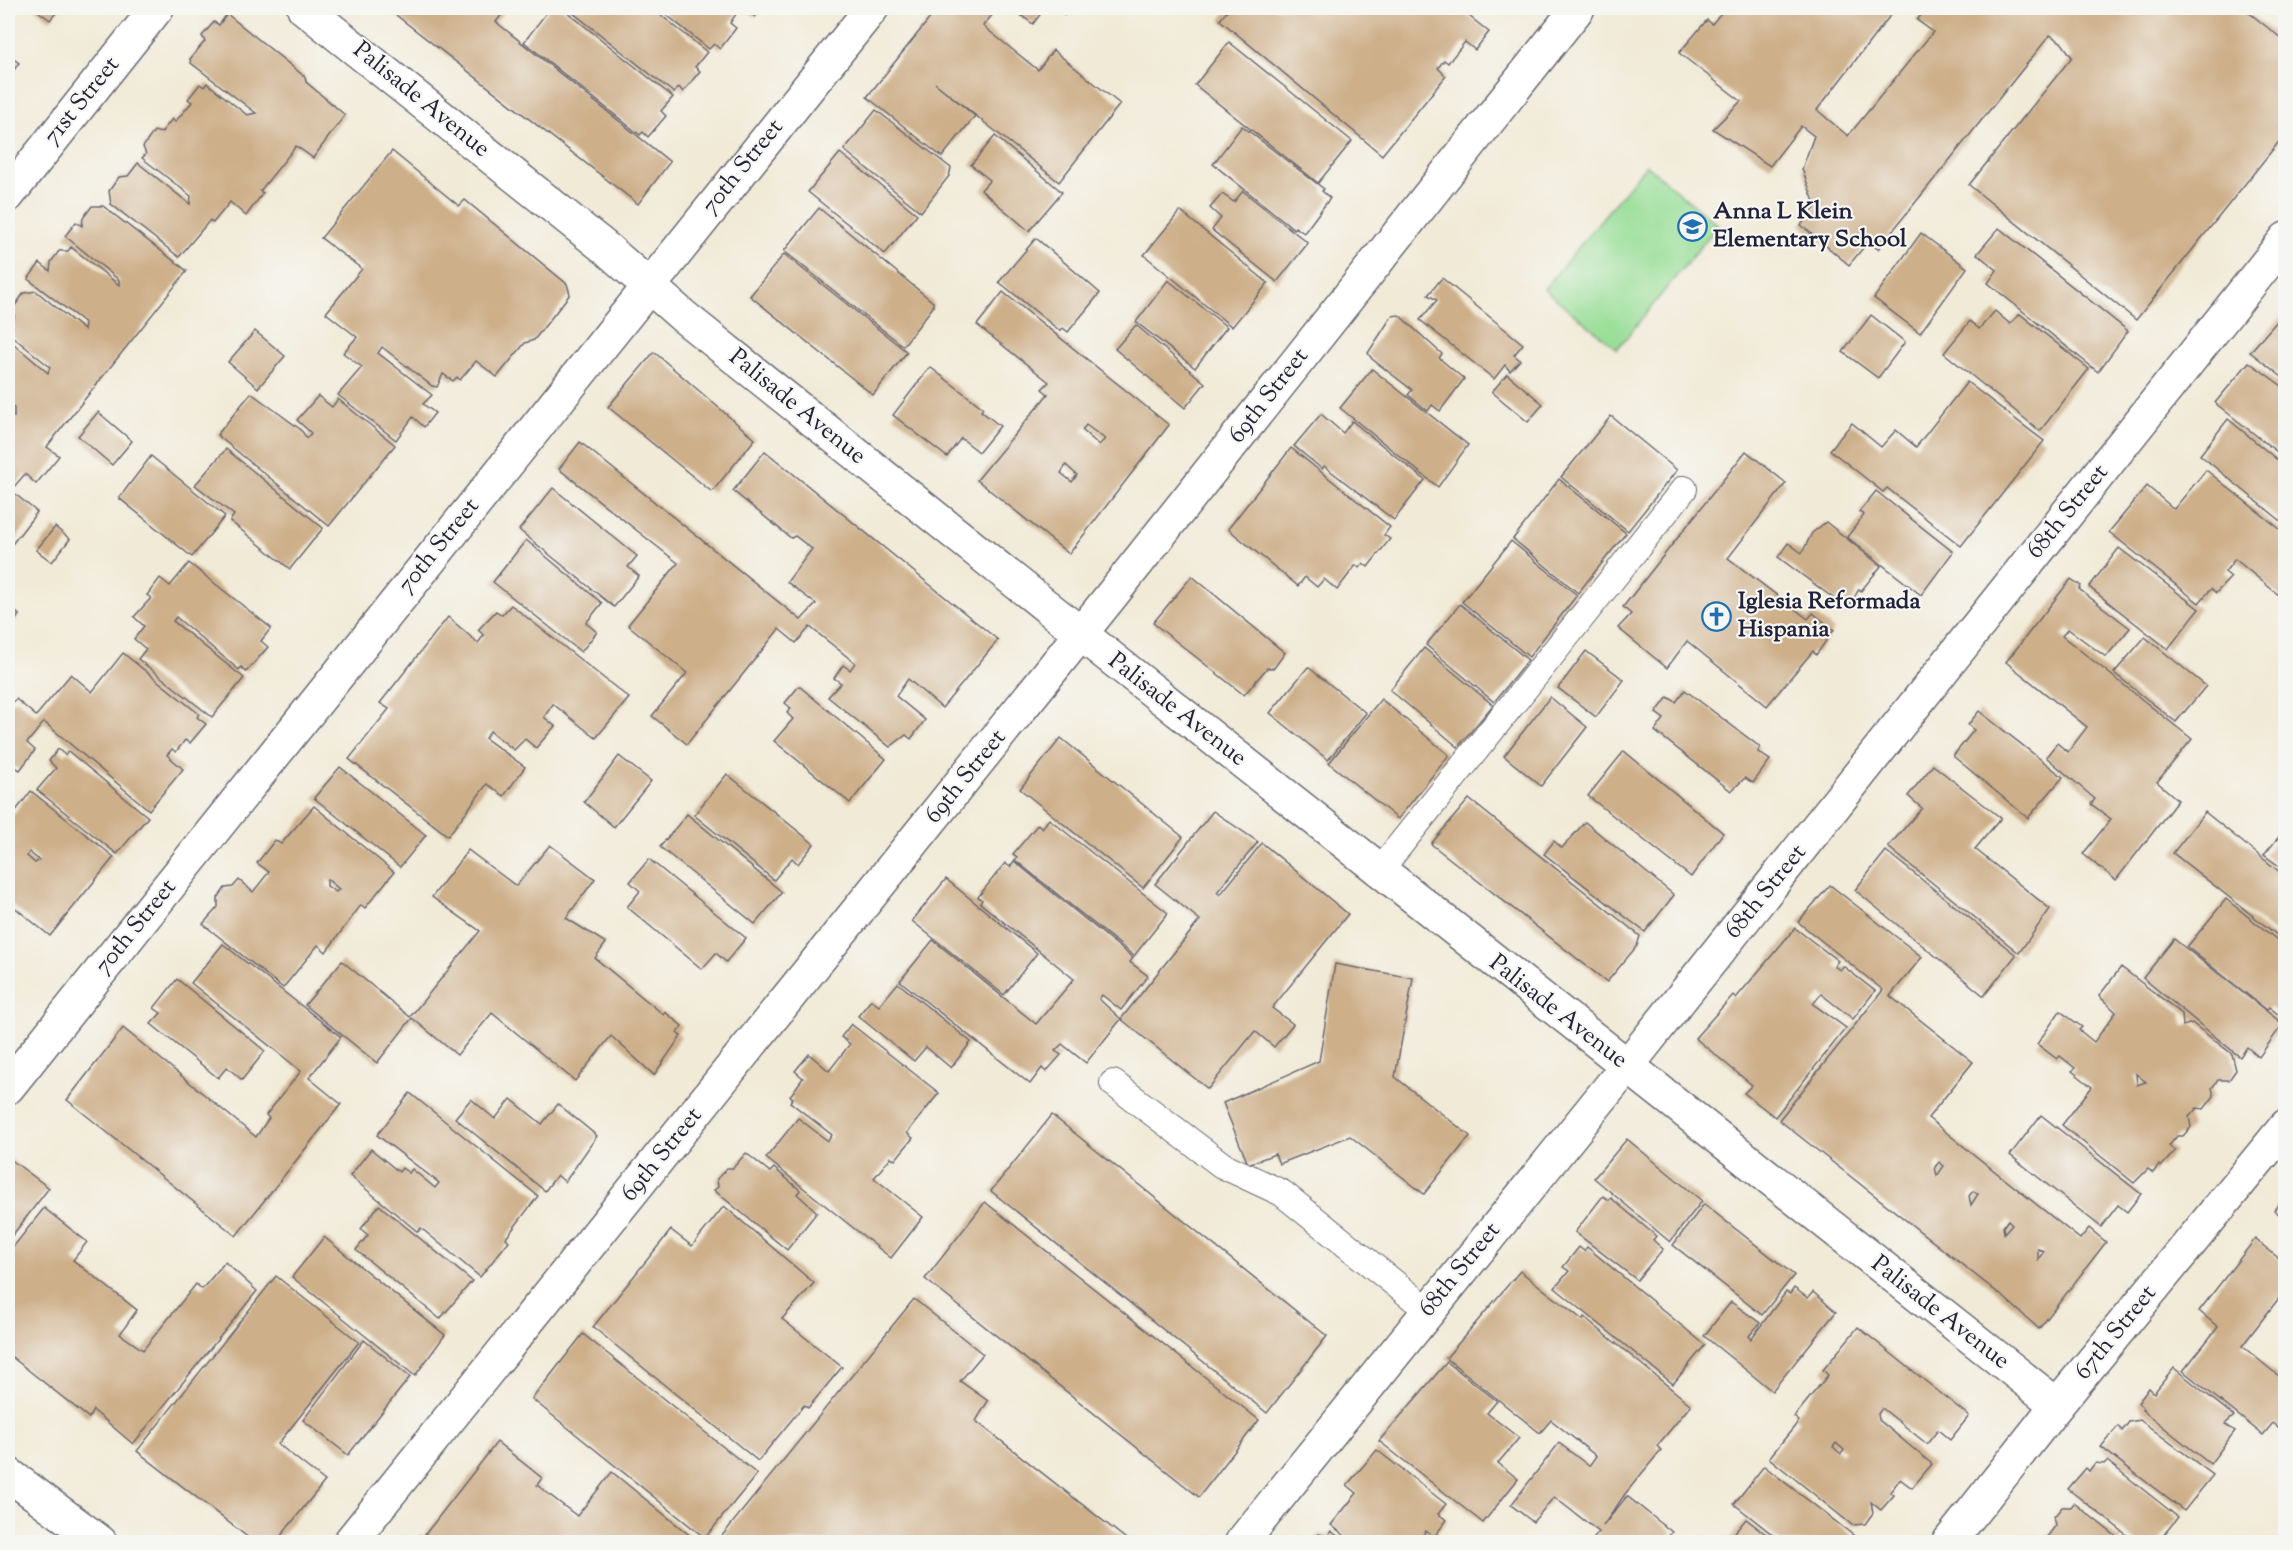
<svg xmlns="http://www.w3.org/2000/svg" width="2293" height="1550" font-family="'Sorts Mill Goudy',serif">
<rect width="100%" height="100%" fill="#f6f6f2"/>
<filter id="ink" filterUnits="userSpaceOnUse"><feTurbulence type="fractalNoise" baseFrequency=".0167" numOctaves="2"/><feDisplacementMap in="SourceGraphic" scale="12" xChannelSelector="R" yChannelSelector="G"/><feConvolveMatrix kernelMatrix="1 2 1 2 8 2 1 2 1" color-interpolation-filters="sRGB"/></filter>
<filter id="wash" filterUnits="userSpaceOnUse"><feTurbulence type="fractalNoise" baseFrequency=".008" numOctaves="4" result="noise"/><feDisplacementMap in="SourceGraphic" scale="24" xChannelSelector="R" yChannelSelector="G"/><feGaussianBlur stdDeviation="1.35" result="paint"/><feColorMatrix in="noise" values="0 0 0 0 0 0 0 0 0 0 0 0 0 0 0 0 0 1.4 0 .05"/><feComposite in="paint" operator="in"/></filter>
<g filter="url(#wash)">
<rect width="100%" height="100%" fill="#f1ead7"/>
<polygon fill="#99de97" stroke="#5e8069" stroke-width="1.5" points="1646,165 1718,225 1617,349 1544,289"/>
<g id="blocks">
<g fill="#cdaf89" fill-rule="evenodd">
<polygon points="34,8 60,8 50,20"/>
<polygon points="387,8 507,8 496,22 670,162 638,204"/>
<polygon points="550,8 562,8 673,97 661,111 666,116 648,137 643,132 640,135 524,42"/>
<polygon points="567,8 652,8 707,52 695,67 700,71 683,92 679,87 674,93"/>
<polygon points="658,8 740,8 730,23 736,28 720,49 714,44 709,49"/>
<polygon points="744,8 763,8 755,17"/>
<polygon points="938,8 998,8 983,26 1038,70 1053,50 1120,104 1059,182 935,83 975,116 942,157 867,97"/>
<polygon points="1011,8 1045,8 1033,24"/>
<polygon points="1056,8 1071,8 1065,15"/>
<polygon points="1229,8 1459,8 1489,32 1475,50 1465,42 1448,63 1444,60 1438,68 1446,76 1382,155 1220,20"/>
<polygon points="1468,8 1486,8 1480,14"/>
<polygon points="1725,8 1896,8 1817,110 1848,136 1933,32 1917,20 1927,8 2243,8 2286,42 2286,133 2136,320 1969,185 2072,57 2061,42 2050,35 1878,249 1868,242 1849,265 1801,225 1816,207 1802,169 1814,136 1801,126 1770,166 1713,129 1741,101 1679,53 1707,20 1712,24"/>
<polygon points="227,14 305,77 306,82 345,115 313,158 296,146 260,191 263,193 246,216 230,202 213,223 210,220 179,257 111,204 109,191 119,177 128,176 138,163 190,204 191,196 142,158 146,154 143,147 154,131 161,133 172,119 175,122 192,102 188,99 200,84 204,87 207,83 247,115 256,113 191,63 190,59 205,41 202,36 214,22 219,25"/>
<polygon points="1229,42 1352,141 1318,183 1195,85"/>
<polygon points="8,55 19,63 8,78"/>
<polygon points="876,110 951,168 949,176 921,212 844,150"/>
<polygon points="1242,126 1324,189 1322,191 1330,198 1304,233 1295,227 1294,229 1213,164"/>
<polygon points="995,136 1062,192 1029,231 981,190 990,180 971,165"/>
<polygon points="392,151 459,206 465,200 567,284 570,294 534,340 525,343 497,377 476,361 460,380 457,377 453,381 443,374 437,387 432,386 382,347 378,353 432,395 423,404 435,413 424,427 413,417 396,440 338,395 362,367 343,353 357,337 326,313 362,269 321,238"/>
<polygon points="840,153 917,214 885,254 808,192"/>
<polygon points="1243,191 1308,243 1277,282 1212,230 1221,218 1210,208 1222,194 1234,202"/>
<polygon points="92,206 103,206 187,271 49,444 47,447 59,456 36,484 25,474 13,488 8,483 8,412 14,417 14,408 8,403 8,339 48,373 50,367 8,333 8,311 14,317 14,307 24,293 36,291 84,330 85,323 28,279 40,263 50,271 51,262 59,251 68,251 71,247 119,285 119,280 65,236 76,222 82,226 83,218"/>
<polygon points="819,208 933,302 933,307 903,346 784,251"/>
<polygon points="1180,211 1268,283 1232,327 1144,255"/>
<polygon points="1999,228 2128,331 2098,372 1988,283 1997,270 1977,254"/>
<polygon points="1921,233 1967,268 1920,333 1874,298"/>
<polygon points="1036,238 1100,293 1068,332 1063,328 1060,331 999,282"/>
<polygon points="784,254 907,352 873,395 750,296"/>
<polygon points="1442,278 1523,344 1514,355 1520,360 1510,371 1505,365 1494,379 1420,320 1437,300 1428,295"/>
<polygon points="1168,280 1227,327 1195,368 1136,322"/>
<path d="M 1003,292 L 1169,425 L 1069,554 L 977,480 L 1048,394 L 1042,389 L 1049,382 L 977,325 ZM 1086,425 L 1105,439 L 1099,445 L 1082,430 ZM 1066,465 L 1077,475 L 1072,482 L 1061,473 Z"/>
<polygon points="1995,311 2010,324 2020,314 2089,369 2040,431 1944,353 1970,321 1979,329"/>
<polygon points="2286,311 2286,380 2250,352"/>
<polygon points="1399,315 1442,354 1439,358 1464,379 1440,411 1432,405 1428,411 1408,395 1412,390 1372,359 1368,353 1392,316"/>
<polygon points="1871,315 1905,342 1878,378 1843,352"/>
<polygon points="1136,325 1205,383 1185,408 1115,349"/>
<polygon points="255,331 285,356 258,388 228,362"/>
<polygon points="654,352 755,439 712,492 608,407"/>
<polygon points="2249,362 2286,389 2286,459 2215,403"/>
<polygon points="930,367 983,408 981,411 1000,426 979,452 961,438 947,457 893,415"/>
<polygon points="1372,369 1468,445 1438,487 1340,408"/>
<polygon points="1507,374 1543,404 1528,422 1492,392"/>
<polygon points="1967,382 2044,441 1961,546 1887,488 1883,492 1830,450 1852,423 1881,447 1896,430 1916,447"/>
<polygon points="251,393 300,429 307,438 311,433 297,420 318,396 332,407 338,399 395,445 329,526 217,435"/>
<polygon points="98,412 132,441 112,465 78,436"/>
<polygon points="1321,414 1343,433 1352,421 1425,480 1394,520 1324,466 1322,469 1294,446"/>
<polygon points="1611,416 1677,470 1628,531 1561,477"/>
<polygon points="2228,419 2286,467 2286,525 2200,455"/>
<polygon points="580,442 801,620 816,604 787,582 812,549 795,536 791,538 733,491 765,451 998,640 942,708 908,679 896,696 925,720 911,739 906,735 890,747 828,697 841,683 834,678 843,665 850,670 855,663 810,627 796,643 779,629 687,744 652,716 687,673 628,625 678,563 559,469"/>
<polygon points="1291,448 1390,527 1384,535 1390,539 1368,567 1363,563 1359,568 1356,565 1337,590 1324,579 1317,587 1305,577 1298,586 1228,529"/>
<polygon points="226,449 323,528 290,569 230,521 234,515 195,485"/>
<polygon points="1746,451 1786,483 1728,558 1808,619 1813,613 1834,630 1816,655 1813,651 1767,706 1687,641 1667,668 1618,628 1631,614 1623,607"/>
<polygon points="151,456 225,516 192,557 119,498"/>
<polygon points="2206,470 2286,534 2286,601 2235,559 2225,572 2231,577 2216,593 2211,589 2199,603 2109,532 2147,486 2174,509"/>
<polygon points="1559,479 1626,533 1578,593 1513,539"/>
<polygon points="8,488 37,512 9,548 8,547"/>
<polygon points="553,488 637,556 628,567 639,576 614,607 519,530"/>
<polygon points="1876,491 1953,552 1921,595 1847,537 1864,515 1859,512"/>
<polygon points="1826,522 1881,566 1861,591 1859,589 1848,609 1778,557 1788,543 1802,553 1812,533"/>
<polygon points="55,527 70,539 52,562 36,550"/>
<polygon points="526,540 602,603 586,623 597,632 581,652 493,582"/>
<polygon points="1511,541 1577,595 1529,657 1462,602"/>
<polygon points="2119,548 2199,609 2168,649 2089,587"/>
<polygon points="189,563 271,628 261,641 268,647 246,672 241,667 239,670 176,617 173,621 244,678 212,717 138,659 146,649 134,639 144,626 134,617 151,598 147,595 160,578 170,586"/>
<polygon points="1192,576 1285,653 1274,668 1267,668 1244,695 1153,623"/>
<polygon points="2071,579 2081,586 2079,589 2130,628 2106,657 2068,629 2062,636 2192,739 2157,782 2178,800 2116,880 2083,854 2111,819 2091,804 2095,799 2046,757 2057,743 2068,752 2087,727 2006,662"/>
<polygon points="1460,604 1528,660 1494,702 1426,645"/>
<polygon points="511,605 629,698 596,738 553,704 544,717 555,726 536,748 525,739 514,750 490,731 485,738 525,767 504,796 487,784 448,836 349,759 389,709 380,703 448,617 478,643 484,635 478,630 496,611 502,615"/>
<polygon points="8,606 19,615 8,631"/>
<polygon points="2145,637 2206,686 2176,722 2114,673"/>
<polygon points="1424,648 1493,705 1458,747 1390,690"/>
<polygon points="1586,651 1624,680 1596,717 1558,688"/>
<polygon points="123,653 199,714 197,717 206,724 190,743 185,740 176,752 172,749 167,755 183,769 149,810 44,722 27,743 35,750 20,770 8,763 8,698 13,702 16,699 36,716 71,674 92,692"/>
<polygon points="1308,667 1366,713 1328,760 1270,713"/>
<polygon points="799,686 886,759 850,803 774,741 793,719 787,713 791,708 785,703"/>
<polygon points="1685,690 1760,747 1758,752 1770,760 1753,783 1745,778 1731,791 1655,731 1664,719 1656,713 1668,697 1676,702"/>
<polygon points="1550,697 1587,727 1541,786 1504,756"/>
<polygon points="1381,699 1449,755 1398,819 1329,763"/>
<polygon points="1979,711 2063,777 2028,818 1953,756 1974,730 1968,725"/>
<polygon points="1061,738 1183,837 1143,888 1020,789"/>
<polygon points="58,749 65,755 68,751 148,817 117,854 37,790 56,768 49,761"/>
<polygon points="1624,751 1723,833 1691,877 1588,796"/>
<polygon points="619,756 651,781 614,827 584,802"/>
<polygon points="1933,765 2001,818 1975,849 2050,909 2019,953 1888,847 1922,808 1908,796"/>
<polygon points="340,767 426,835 400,867 314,798"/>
<polygon points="727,774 814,844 798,864 792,858 774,880 694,815"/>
<path d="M 31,791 L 114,857 L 50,936 L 8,902 L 8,821 ZM 29,852 L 39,860 L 35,863 L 27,856 Z"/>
<polygon points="1469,799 1640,936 1637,946 1607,982 1431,844"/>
<path d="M 314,806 L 394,872 L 365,908 L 361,905 L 326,952 L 318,945 L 283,988 L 203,924 L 218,907 L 218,898 L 225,888 L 233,887 L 239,880 L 253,892 L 269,872 L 257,863 L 275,840 L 281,844 ZM 327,879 L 339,889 L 336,892 L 327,886 Z"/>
<polygon points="1213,811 1258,842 1217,892 1220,895 1262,843 1348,914 1272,1008 1293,1024 1274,1047 1255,1031 1208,1089 1121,1019 1200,920 1155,884"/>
<polygon points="2205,812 2286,877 2286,942 2173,853"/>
<polygon points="687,814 782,892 755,924 660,847"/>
<polygon points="1049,819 1168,913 1134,956 1015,860 1017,857 1013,854 1038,824 1042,828"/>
<polygon points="1585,822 1674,895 1645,932 1544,854 1554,841 1562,848"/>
<polygon points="2286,828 2286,871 2264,855"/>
<polygon points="550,845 595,879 566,918 606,943 595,958 664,1015 665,1012 682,1026 677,1033 681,1036 654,1075 611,1036 575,1081 492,1013 457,1055 412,1018 377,1063 305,1005 342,961 410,1017 480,931 432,897 468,850 516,886"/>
<polygon points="1886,851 2016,955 1984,996 1855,890"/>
<polygon points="649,859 746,938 726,962 716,953 702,969 627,907 640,891 630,882"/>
<polygon points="1014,861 1133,958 1130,962 1148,976 1121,1010 1102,995 1099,999 1121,1019 1086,1063 1062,1044 1055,1051 1061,1055 1046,1072 1042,1068 1030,1084 900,981 933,940 1036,1024 1074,979 980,903 982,900 978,897 1005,863 1010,867"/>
<polygon points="946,879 1037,953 1004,995 912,921"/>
<path d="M 1830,885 L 1922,957 L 1890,996 L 1973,1062 L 1928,1118 L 2080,1239 L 2089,1228 L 2106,1242 L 2039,1329 L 2007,1300 L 1779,1120 L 1883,990 L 1798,922 ZM 1939,1162 L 1944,1166 L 1937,1176 L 1935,1167 ZM 1973,1191 L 1978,1194 L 1971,1205 L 1969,1196 ZM 2008,1220 L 2012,1224 L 2004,1233 L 2003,1227 ZM 2038,1249 L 2044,1251 L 2038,1260 Z"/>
<polygon points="2226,899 2286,947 2283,1018 2269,1007 2267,1010 2187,947"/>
<polygon points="1795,928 1838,961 1834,966 1840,970 1843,966 1875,991 1853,1019 1821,994 1813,1004 1846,1028 1775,1117 1744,1093 1752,1085 1695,1038 1733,995 1736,998"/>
<polygon points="2174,939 2283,1024 2259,1057 2247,1047 2240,1057 2143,978"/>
<polygon points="223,944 341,1037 309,1078 341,1104 236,1236 67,1100 123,1028 256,1137 269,1118 266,1115 301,1071 191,983"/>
<polygon points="1335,964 1413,978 1395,1077 1470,1136 1424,1194 1350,1136 1279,1164 1275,1154 1248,1164 1223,1103 1319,1061"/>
<path d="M 2121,967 L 2182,1014 L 2183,1026 L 2192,1023 L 2232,1054 L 2236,1070 L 2229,1080 L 2218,1080 L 2212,1088 L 2214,1096 L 2204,1109 L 2197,1108 L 2189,1117 L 2191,1127 L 2183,1136 L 2177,1136 L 2169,1146 L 2175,1151 L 2161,1167 L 2159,1165 L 2153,1173 L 2148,1169 L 2134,1183 L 2062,1125 L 2092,1087 L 2072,1071 L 2075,1068 L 2060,1056 L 2057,1059 L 2037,1044 L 2060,1011 L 2082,1027 L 2079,1030 L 2094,1042 L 2116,1012 L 2099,996 ZM 2136,1074 L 2146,1082 L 2137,1085 Z"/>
<polygon points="177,979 265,1051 242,1080 227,1067 218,1078 151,1024 161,1013 154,1008"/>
<polygon points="898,983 971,1042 951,1068 926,1047 914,1061 858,1016 871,1000 879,1006"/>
<polygon points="851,1024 939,1093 907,1133 913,1138 895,1160 891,1157 874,1178 923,1217 891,1258 766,1158 798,1118 828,1141 832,1135 790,1102 793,1098 790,1096 803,1078 795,1071 809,1054 829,1071 850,1044 841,1037"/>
<polygon points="410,1093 538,1196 506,1238 509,1241 480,1277 421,1228 418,1232 350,1176 371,1149 399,1172 402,1168 409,1173 412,1169 435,1188 439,1183 377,1135"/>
<polygon points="471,1099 495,1119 511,1099 542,1124 558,1104 597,1136 565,1182 557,1175 545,1191 455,1118"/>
<polygon points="1052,1115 1327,1336 1267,1413 991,1191"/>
<polygon points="2041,1115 2141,1194 2127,1212 2118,1205 2101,1227 2010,1155"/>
<polygon points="1627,1139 1702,1201 1670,1242 1594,1178"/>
<polygon points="746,1153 770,1172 774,1168 800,1190 797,1194 817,1212 787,1250 714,1190 718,1187 717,1179 727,1168 733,1168"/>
<polygon points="10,1159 49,1188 8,1241 14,1246 44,1208 87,1242 73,1260 137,1310 120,1334 143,1350 196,1284 202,1289 225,1262 257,1291 133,1444 93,1410 89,1418 8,1354 8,1163"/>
<polygon points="2286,1195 2286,1220 2274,1210"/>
<polygon points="1603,1196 1609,1200 1611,1198 1656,1236 1653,1240 1663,1249 1637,1280 1575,1232"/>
<polygon points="985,1202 1259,1420 1199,1497 925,1279"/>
<polygon points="1704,1204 1794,1275 1762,1315 1673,1245"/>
<polygon points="379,1205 472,1281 440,1319 356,1250 368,1235 361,1229"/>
<polygon points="724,1206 814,1283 782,1319 842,1367 808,1408 804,1405 758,1461 593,1327 671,1230 692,1246"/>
<polygon points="324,1237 445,1335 415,1376 292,1277"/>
<polygon points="2255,1239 2286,1264 2286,1289 2242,1346 2286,1382 2286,1433 2273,1423 2263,1435 2183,1371 2218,1327 2199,1311"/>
<polygon points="1579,1247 1584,1251 1587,1247 1705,1345 1673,1384 1555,1288 1569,1271 1563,1267"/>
<polygon points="1520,1271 1583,1320 1584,1317 1691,1405 1657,1446 1661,1450 1625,1494 1603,1526 1627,1496 1672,1532 1664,1542 1591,1542 1599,1532 1554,1497 1533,1522 1511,1505 1559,1443 1589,1466 1596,1456 1551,1420 1540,1433 1446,1358"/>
<polygon points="276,1276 359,1342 278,1444 325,1481 276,1542 254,1542 137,1451"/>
<polygon points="1794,1288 1808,1298 1813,1292 1836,1312 1772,1391 1704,1336 1731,1302 1760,1323 1749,1336 1751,1339 1786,1292 1790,1294"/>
<polygon points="914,1299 983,1354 960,1381 988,1401 976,1421 1130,1542 717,1542"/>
<path d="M 1858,1327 L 1969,1416 L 1950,1440 L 1938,1430 L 1927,1444 L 1882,1408 L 1878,1414 L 1879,1420 L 1932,1464 L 1912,1488 L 1900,1479 L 1890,1492 L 1894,1495 L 1881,1510 L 1871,1502 L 1873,1513 L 1865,1524 L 1852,1525 L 1769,1458 L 1799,1421 L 1794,1417 L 1828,1375 L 1823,1370 ZM 1836,1443 L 1844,1450 L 1841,1454 L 1833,1447 Z"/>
<polygon points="583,1334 757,1474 705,1538 532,1399"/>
<polygon points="364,1340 410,1377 348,1455 303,1420"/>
<polygon points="1447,1362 1497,1401 1487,1413 1519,1438 1498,1463 1518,1479 1483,1523 1379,1441"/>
<polygon points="2174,1368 2234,1416 2225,1424 2235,1431 2210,1464 2142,1410 2144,1409 2138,1403 2149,1388 2154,1393"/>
<polygon points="2140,1420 2213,1475 2184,1511 2101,1447 2118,1426 2122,1431 2129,1422"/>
<polygon points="497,1442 542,1478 537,1485 577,1516 612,1472 698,1542 413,1542 420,1535 423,1537"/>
<polygon points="1377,1450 1446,1504 1438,1514 1447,1520 1434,1537 1426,1531 1417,1542 1353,1542 1331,1525 1357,1493 1347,1485"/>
<polygon points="2107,1461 2178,1517 2158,1542 2136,1542 2068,1489 2086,1468 2089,1471 2095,1463 2104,1464"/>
<polygon points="1764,1466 1862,1542 1782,1542 1734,1504"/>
<polygon points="2074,1503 2123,1542 2046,1542 2044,1541 2056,1525 2054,1517 2062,1507 2071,1507"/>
<polygon points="1746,1519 1776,1542 1727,1542"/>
<polygon points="1331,1531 1345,1542 1310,1542 1319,1534 1328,1536"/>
</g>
</g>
</g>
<g filter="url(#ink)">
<use href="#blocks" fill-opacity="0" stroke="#6a6872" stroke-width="1.5"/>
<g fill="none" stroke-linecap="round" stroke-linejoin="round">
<defs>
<g id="lane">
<polyline points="1380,870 1684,489"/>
<polyline points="1113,1083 1222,1165 1282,1193 1428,1310"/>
</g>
<g id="street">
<polyline points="304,8 608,250 683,316 1081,634 2057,1405"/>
<polyline points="8,195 157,8"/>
<polyline points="8,1087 872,8"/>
<polyline points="350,1542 1111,596 1578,8"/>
<polyline points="1242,1542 1627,1066 2286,239"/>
<polyline points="1949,1542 2057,1405 2286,1126"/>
</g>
<polyline id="secondary" points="8,1474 100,1542"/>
</defs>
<use href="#lane" stroke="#6a6872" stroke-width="28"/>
<use href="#street" stroke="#6a6872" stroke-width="36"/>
<use href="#secondary" stroke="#6a6872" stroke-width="36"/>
<use href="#lane" stroke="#fff" stroke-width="26"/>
<use href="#street" stroke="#fff" stroke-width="33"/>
<use href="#secondary" stroke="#fff" stroke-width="33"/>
</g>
</g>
<defs>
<symbol id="school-ring" viewBox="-11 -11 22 22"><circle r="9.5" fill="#f6f6f2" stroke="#1f6fb2" stroke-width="1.5"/><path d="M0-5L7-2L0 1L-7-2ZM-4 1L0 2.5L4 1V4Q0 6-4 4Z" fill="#1f6fb2"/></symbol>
<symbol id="church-ring" viewBox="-11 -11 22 22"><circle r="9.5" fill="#f6f6f2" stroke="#1f6fb2" stroke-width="1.5"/><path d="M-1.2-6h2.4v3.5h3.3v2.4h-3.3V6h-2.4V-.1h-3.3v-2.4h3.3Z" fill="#1f6fb2"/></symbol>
</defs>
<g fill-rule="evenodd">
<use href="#school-ring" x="1676" y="210" width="33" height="33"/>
<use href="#church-ring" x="1700" y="600" width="33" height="33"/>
</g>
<g text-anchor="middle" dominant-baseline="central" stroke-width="4.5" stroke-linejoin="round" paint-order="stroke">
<g font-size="24" fill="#22223b" stroke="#f6f6f2">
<text transform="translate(421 100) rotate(39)">Palisade Avenue</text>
<text transform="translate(82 101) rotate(-51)">71st Street</text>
<text transform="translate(743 167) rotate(-51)">70th Street</text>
<text transform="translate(1269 396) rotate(-52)">69th Street</text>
<text transform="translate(797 407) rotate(39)">Palisade Avenue</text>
<text transform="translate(2068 512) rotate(-51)">68th Street</text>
<text transform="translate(439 546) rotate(-51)">70th Street</text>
<text transform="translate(1177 710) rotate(38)">Palisade Avenue</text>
<text transform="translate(966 777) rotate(-51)">69th Street</text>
<text transform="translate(1766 892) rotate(-51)">68th Street</text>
<text transform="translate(136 927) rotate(-51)">70th Street</text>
<text transform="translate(1558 1012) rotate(38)">Palisade Avenue</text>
<text transform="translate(662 1155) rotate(-51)">69th Street</text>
<text transform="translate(1460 1270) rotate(-51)">68th Street</text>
<text transform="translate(1940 1313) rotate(38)">Palisade Avenue</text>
<text transform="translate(2116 1333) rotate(-51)">67th Street</text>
</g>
<g font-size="24" font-weight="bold" fill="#22223b" stroke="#f6f6f2" text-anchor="start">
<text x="1713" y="212">Anna L Klein<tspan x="1713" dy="28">Elementary School</tspan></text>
<text x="1738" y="602">Iglesia Reformada<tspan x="1738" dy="28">Hispania</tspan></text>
</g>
</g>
<rect width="2293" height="1550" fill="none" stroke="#f6f6f2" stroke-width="30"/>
</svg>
